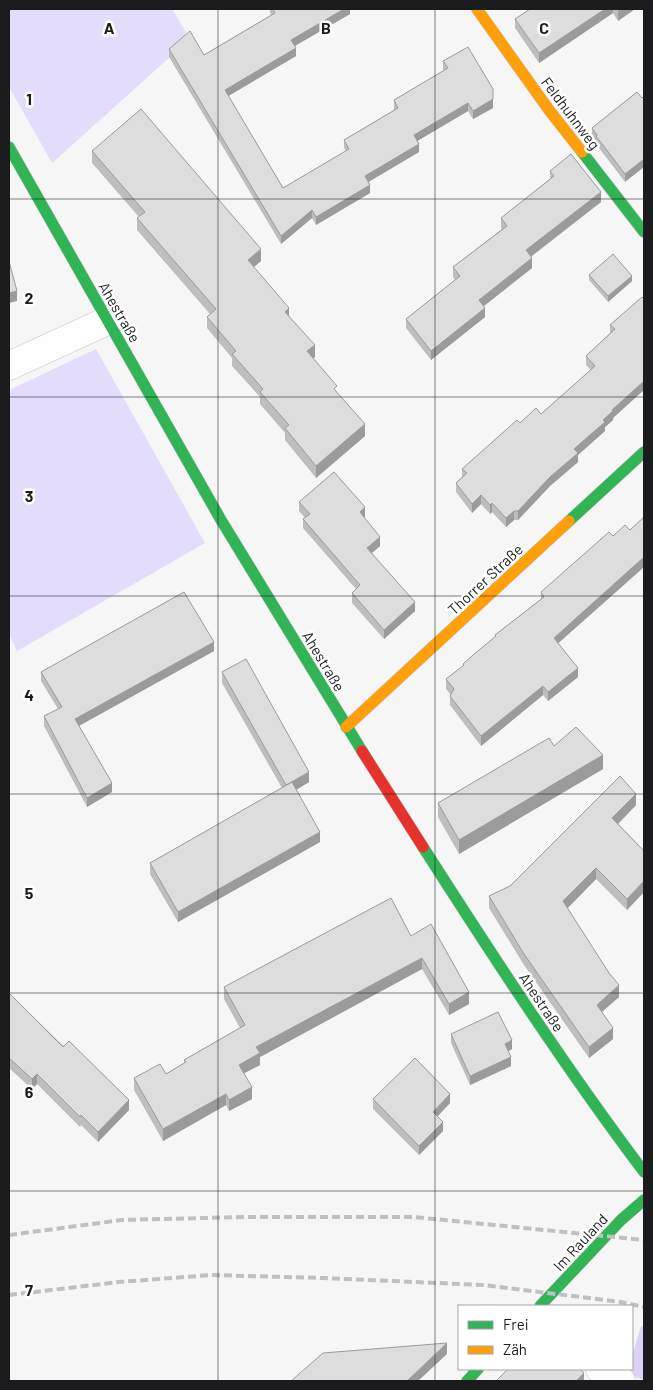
<svg xmlns="http://www.w3.org/2000/svg" width="653" height="1390" font-family="Barlow,sans-serif">
<rect width="100%" height="100%" fill="#f6f6f7"/>
<g fill="#e3dcfb">
<polygon points="9,9 172,9 190,39 52,163 9,87"/>
<polygon points="96,349 205,543 17,651 9,634 9,390"/>
</g>
<polygon fill="#dbd2f5" points="641,1326 644,1327 644,1380 626,1374 628,1369 632,1369 632,1356"/>
<g fill="none" stroke-linecap="round" stroke-linejoin="round">
<defs>
<g id="street">
<polyline points="9,366 107,321"/>
<polyline points="600,1369 621,1381"/>
</g>
<g id="fast">
<polyline points="9,147 221,520 362,751"/>
<polyline points="582,152 644,232"/>
<polyline points="569,521 644,452"/>
<path d="M 423,847 C 494,958 565,1067 644,1172"/>
<polyline points="540,1306 621,1220 644,1200"/>
<polyline points="467,1381 478,1369"/>
</g>
<g id="slow">
<polyline points="477,9 549,110 582,152"/>
<polyline points="346,727 569,521"/>
</g>
<polyline id="jam" points="362,751 423,847"/>
</defs>
<use href="#street" stroke="#c4c4c6" stroke-width="29"/>
<use href="#fast" stroke="#c4c4c6" stroke-width="12"/>
<use href="#slow" stroke="#c4c4c6" stroke-width="12"/>
<use href="#jam" stroke="#c4c4c6" stroke-width="12"/>
<use href="#street" stroke="#fefefe" stroke-width="28"/>
<use href="#fast" stroke="#30b455" stroke-width="11"/>
<use href="#slow" stroke="#ff9f0a" stroke-width="11"/>
<use href="#jam" stroke="#e5322d" stroke-width="11"/>
<g stroke="#c0c0c1" stroke-width="4" stroke-dasharray="8 4" stroke-linecap="butt">
<polyline points="9,1235 122,1220 245,1217 414,1217 644,1240"/>
<polyline points="9,1295 119,1282 211,1275 323,1278 483,1285 621,1302 644,1307"/>
</g>
</g>
<g fill="#bebebf">
<polygon points="270,9 350,9 350,14 295,46 296,56 228,96 283,188 346,151 344,148 344,140 394,110 394,100 444,71 443,69 443,61 493,108 473,119 468,111 417,141 419,152 368,182 370,193 316,225 312,218 281,244 169,57 169,49 204,55 271,15 270,12"/>
<polygon points="530,9 635,9 618,21 613,13 539,63 515,28 515,19"/>
<polygon points="637,92 625,182 596,144 596,141 592,136 592,128"/>
<polygon points="92,151 261,261 253,267 289,316 315,357 313,358 337,392 365,436 316,478 285,440 285,433 260,404 260,397 232,366 232,358 207,328 207,317 210,314 137,230 137,218 139,217 92,163"/>
<polygon points="550,171 601,202 531,257 532,268 483,306 485,317 431,360 406,328 406,319 455,280 453,277 453,267 502,229 501,228 501,218 550,179"/>
<polygon points="589,275 632,281 608,302 589,280"/>
<polygon points="642,297 613,420 605,427 605,431 578,455 578,462 550,486 518,520 514,520 506,527 492,512 490,514 481,504 472,513 456,492 456,483 462,477 462,469 520,423 541,414 591,370 586,365 586,356 610,333 610,325"/>
<polygon points="299,502 365,517 364,517 380,546 372,553 415,611 384,639 352,603 352,593 356,589 303,528 303,519 305,518 299,511"/>
<polygon points="644,517 644,567 558,643 578,677 548,701 543,695 481,746 450,705 450,696 451,695 446,689 446,679 463,666 463,664 495,637 495,635 541,599 541,592 613,536 630,530"/>
<polygon points="214,651 79,726 112,792 87,807 44,726 44,716 58,709 41,681 41,672"/>
<polygon points="222,672 309,782 296,790 320,842 178,922 150,874 150,863 282,788 222,683"/>
<polygon points="554,746 603,769 459,854 438,817 438,803"/>
<polygon points="636,805 618,824 644,851 644,892 627,910 596,879 567,908 619,997 602,1012 613,1039 589,1058 524,965 489,908 489,896 510,886"/>
<polygon points="411,936 469,1004 449,1015 422,969 260,1057 260,1065 244,1073 252,1099 229,1111 226,1105 163,1141 134,1090 134,1078 166,1074 184,1063 184,1060 240,1028 224,999 224,987"/>
<polygon points="9,993 129,1110 98,1142 81,1125 80,1127 37,1084 32,1089 9,1068"/>
<polygon points="451,1034 512,1049 508,1051 511,1066 470,1085 451,1043"/>
<polygon points="373,1099 450,1103 437,1117 443,1131 419,1155 373,1109"/>
</g>
<g fill="#9b9b9b">
<polygon points="344,9 350,9 350,14 291,48 291,40"/>
<polygon points="605,9 613,9 613,13 539,63 539,53"/>
<polygon points="622,9 635,9 618,21 618,11"/>
<polygon points="296,48 296,56 225,98 225,90"/>
<polygon points="493,99 493,108 473,119 473,111"/>
<polygon points="468,103 468,111 414,143 414,135"/>
<polygon points="419,144 419,152 365,184 365,176"/>
<polygon points="644,159 644,167 625,182 625,174"/>
<polygon points="370,185 370,193 316,225 316,217"/>
<polygon points="601,192 601,202 526,260 526,250"/>
<polygon points="312,210 312,218 281,244 281,236"/>
<polygon points="261,249 261,261 248,272 248,260"/>
<polygon points="532,258 532,268 479,310 479,300"/>
<polygon points="632,276 632,281 608,302 608,296"/>
<polygon points="17,291 17,301 9,303 9,293"/>
<polygon points="289,308 289,320 285,312"/>
<polygon points="485,308 485,317 431,360 431,351"/>
<polygon points="315,345 315,357 307,363 307,351"/>
<polygon points="644,381 644,390 613,418 613,420 605,427 605,431 578,455 578,462 550,486 518,520 518,511 574,449 612,410"/>
<polygon points="365,424 365,436 316,478 316,466"/>
<polygon points="481,495 481,504 472,513 472,504"/>
<polygon points="492,503 492,512 490,514 490,505"/>
<polygon points="365,507 365,517 360,521 360,512"/>
<polygon points="514,511 514,520 506,527 506,518"/>
<polygon points="380,537 380,546 367,557 367,548"/>
<polygon points="644,557 644,567 554,647 554,638"/>
<polygon points="415,602 415,611 384,639 384,630"/>
<polygon points="214,642 214,651 75,728 75,719"/>
<polygon points="578,668 578,677 548,701 548,692"/>
<polygon points="543,686 543,695 481,746 481,736"/>
<polygon points="603,755 603,769 459,854 459,840"/>
<polygon points="309,772 309,782 286,796 286,785"/>
<polygon points="112,783 112,792 87,807 87,798"/>
<polygon points="636,794 636,805 612,830 612,818"/>
<polygon points="320,832 320,842 178,922 178,912"/>
<polygon points="596,868 596,879 563,913 563,901"/>
<polygon points="644,881 644,892 627,910 627,899"/>
<polygon points="422,958 422,969 260,1057 260,1065 239,1076 239,1065 256,1047"/>
<polygon points="619,985 619,997 597,1016 597,1005"/>
<polygon points="469,992 469,1004 449,1015 449,1004"/>
<polygon points="613,1028 613,1039 589,1058 589,1047"/>
<polygon points="512,1040 512,1049 505,1053 505,1044"/>
<polygon points="511,1057 511,1066 470,1085 470,1076"/>
<polygon points="37,1074 37,1084 32,1089 32,1079"/>
<polygon points="252,1087 252,1099 229,1111 229,1100"/>
<polygon points="226,1094 226,1105 163,1141 163,1129"/>
<polygon points="450,1094 450,1103 433,1121 433,1112"/>
<polygon points="129,1100 129,1110 98,1142 98,1132"/>
<polygon points="443,1122 443,1131 419,1155 419,1146"/>
<polygon points="447,1343 447,1354 418,1381 407,1381"/>
<polygon points="584,1373 584,1381 576,1381"/>
</g>
<g fill="#ddddde" stroke="#9b9b9b">
<polygon points="273,9 344,9 291,40 296,48 225,90 283,188 349,149 344,140 398,108 394,100 448,68 443,61 468,47 493,89 493,99 473,111 468,103 414,135 419,144 365,176 370,185 316,217 312,210 281,236 169,49 190,31 204,55 275,13"/>
<polygon points="530,9 605,9 539,53 515,19"/>
<polygon points="637,92 642,98 644,96 644,159 625,174 596,136 597,135 592,128"/>
<polygon points="141,109 261,249 248,260 289,308 285,312 315,345 307,351 337,386 334,389 365,424 316,466 285,428 289,425 260,392 263,389 232,354 236,351 207,317 216,309 137,218 145,212 92,151"/>
<polygon points="571,154 601,192 526,250 532,258 479,300 485,308 431,351 406,319 460,276 453,267 507,226 501,218 554,176 550,171"/>
<polygon points="613,254 632,276 608,296 589,275"/>
<polygon points="9,261 17,291 9,293"/>
<polygon points="642,297 644,299 644,381 612,410 613,411 603,420 605,422 574,449 578,453 550,477 518,511 514,511 506,518 492,503 490,505 481,495 472,504 456,483 467,473 462,469 517,420 520,423 536,408 541,414 595,366 586,356 615,329 610,325"/>
<polygon points="334,472 365,507 360,512 380,537 367,548 415,602 384,630 352,593 360,585 303,519 310,514 299,502"/>
<polygon points="644,517 644,557 554,638 578,668 548,692 543,686 481,736 450,696 454,689 446,679 464,665 463,664 473,655 496,636 495,635 544,597 541,592 609,532 613,536 625,525 630,530"/>
<polygon points="184,592 214,642 75,719 112,783 87,798 44,716 62,707 41,672"/>
<polygon points="246,659 309,772 286,785 222,672"/>
<polygon points="576,727 603,755 459,840 438,803 549,738 554,746"/>
<polygon points="620,776 636,794 612,818 644,851 644,881 627,899 596,868 563,901 609,973 619,985 597,1005 613,1028 589,1047 524,954 489,896 510,886"/>
<polygon points="292,782 320,832 178,912 150,863"/>
<polygon points="391,898 411,936 431,924 469,992 449,1004 422,958 256,1047 260,1053 239,1065 252,1087 229,1100 226,1094 163,1129 134,1078 160,1064 166,1074 186,1062 184,1060 245,1025 224,987"/>
<polygon points="9,993 63,1047 69,1041 129,1100 98,1132 81,1115 80,1117 37,1074 32,1079 9,1058"/>
<polygon points="498,1012 512,1040 505,1044 511,1057 470,1076 451,1034"/>
<polygon points="415,1058 450,1094 433,1112 443,1122 419,1146 373,1099"/>
<polygon points="447,1343 407,1381 291,1381 323,1353"/>
<polygon points="508,1369 580,1369 584,1373 576,1381 496,1381"/>
</g>
<path fill="none" stroke="#1b1a1c" stroke-width="1" stroke-opacity="0.55" d="M 218,9 L 218,1381M 435,9 L 435,1381M 9,199 L 644,199M 9,397 L 644,397M 9,596 L 644,596M 9,794 L 644,794M 9,993 L 644,993M 9,1191 L 644,1191"/>
<g text-anchor="middle" dominant-baseline="central" stroke-width="5" stroke-linejoin="round" paint-order="stroke">
<g font-size="15" fill="#1b1a1c" stroke="#fff">
<text transform="translate(571 113) rotate(53)">Feldhuhnweg</text>
<text transform="translate(120 312) rotate(60)">Ahestraße</text>
<text transform="translate(485 579) rotate(-43)">Thorrer Straße</text>
<text transform="translate(324 661) rotate(59)">Ahestraße</text>
<text transform="translate(542 1002) rotate(56)">Ahestraße</text>
<text transform="translate(580 1242) rotate(-47)">Im Rauland</text>
</g>
</g>
<g font-size="16" text-anchor="middle" font-weight="bold" fill="#1b1a1c" stroke="#fff" stroke-width="5" stroke-linejoin="round" paint-order="stroke">
<text x="109" y="34">A</text>
<text x="326" y="34">B</text>
<text x="544" y="34">C</text>
<text x="29" y="105">1</text>
<text x="29" y="304">2</text>
<text x="29" y="502">3</text>
<text x="29" y="701">4</text>
<text x="29" y="899">5</text>
<text x="29" y="1098">6</text>
<text x="29" y="1296">7</text>
</g>
<rect width="653" height="1390" fill="none" stroke="#1b1a1c" stroke-width="20"/>
<rect x="458" y="1305" width="175" height="65" fill="#ffffff" stroke="#a4a3a4"/>
<rect x="468" y="1321" width="25" height="8" fill="#30b455" stroke="#a4a3a4"/>
<text x="503" y="1330" font-size="15" fill="#1b1a1c">Frei</text>
<rect x="468" y="1346" width="25" height="8" fill="#ff9f0a" stroke="#a4a3a4"/>
<text x="503" y="1355" font-size="15" fill="#1b1a1c">Zäh</text>
</svg>
